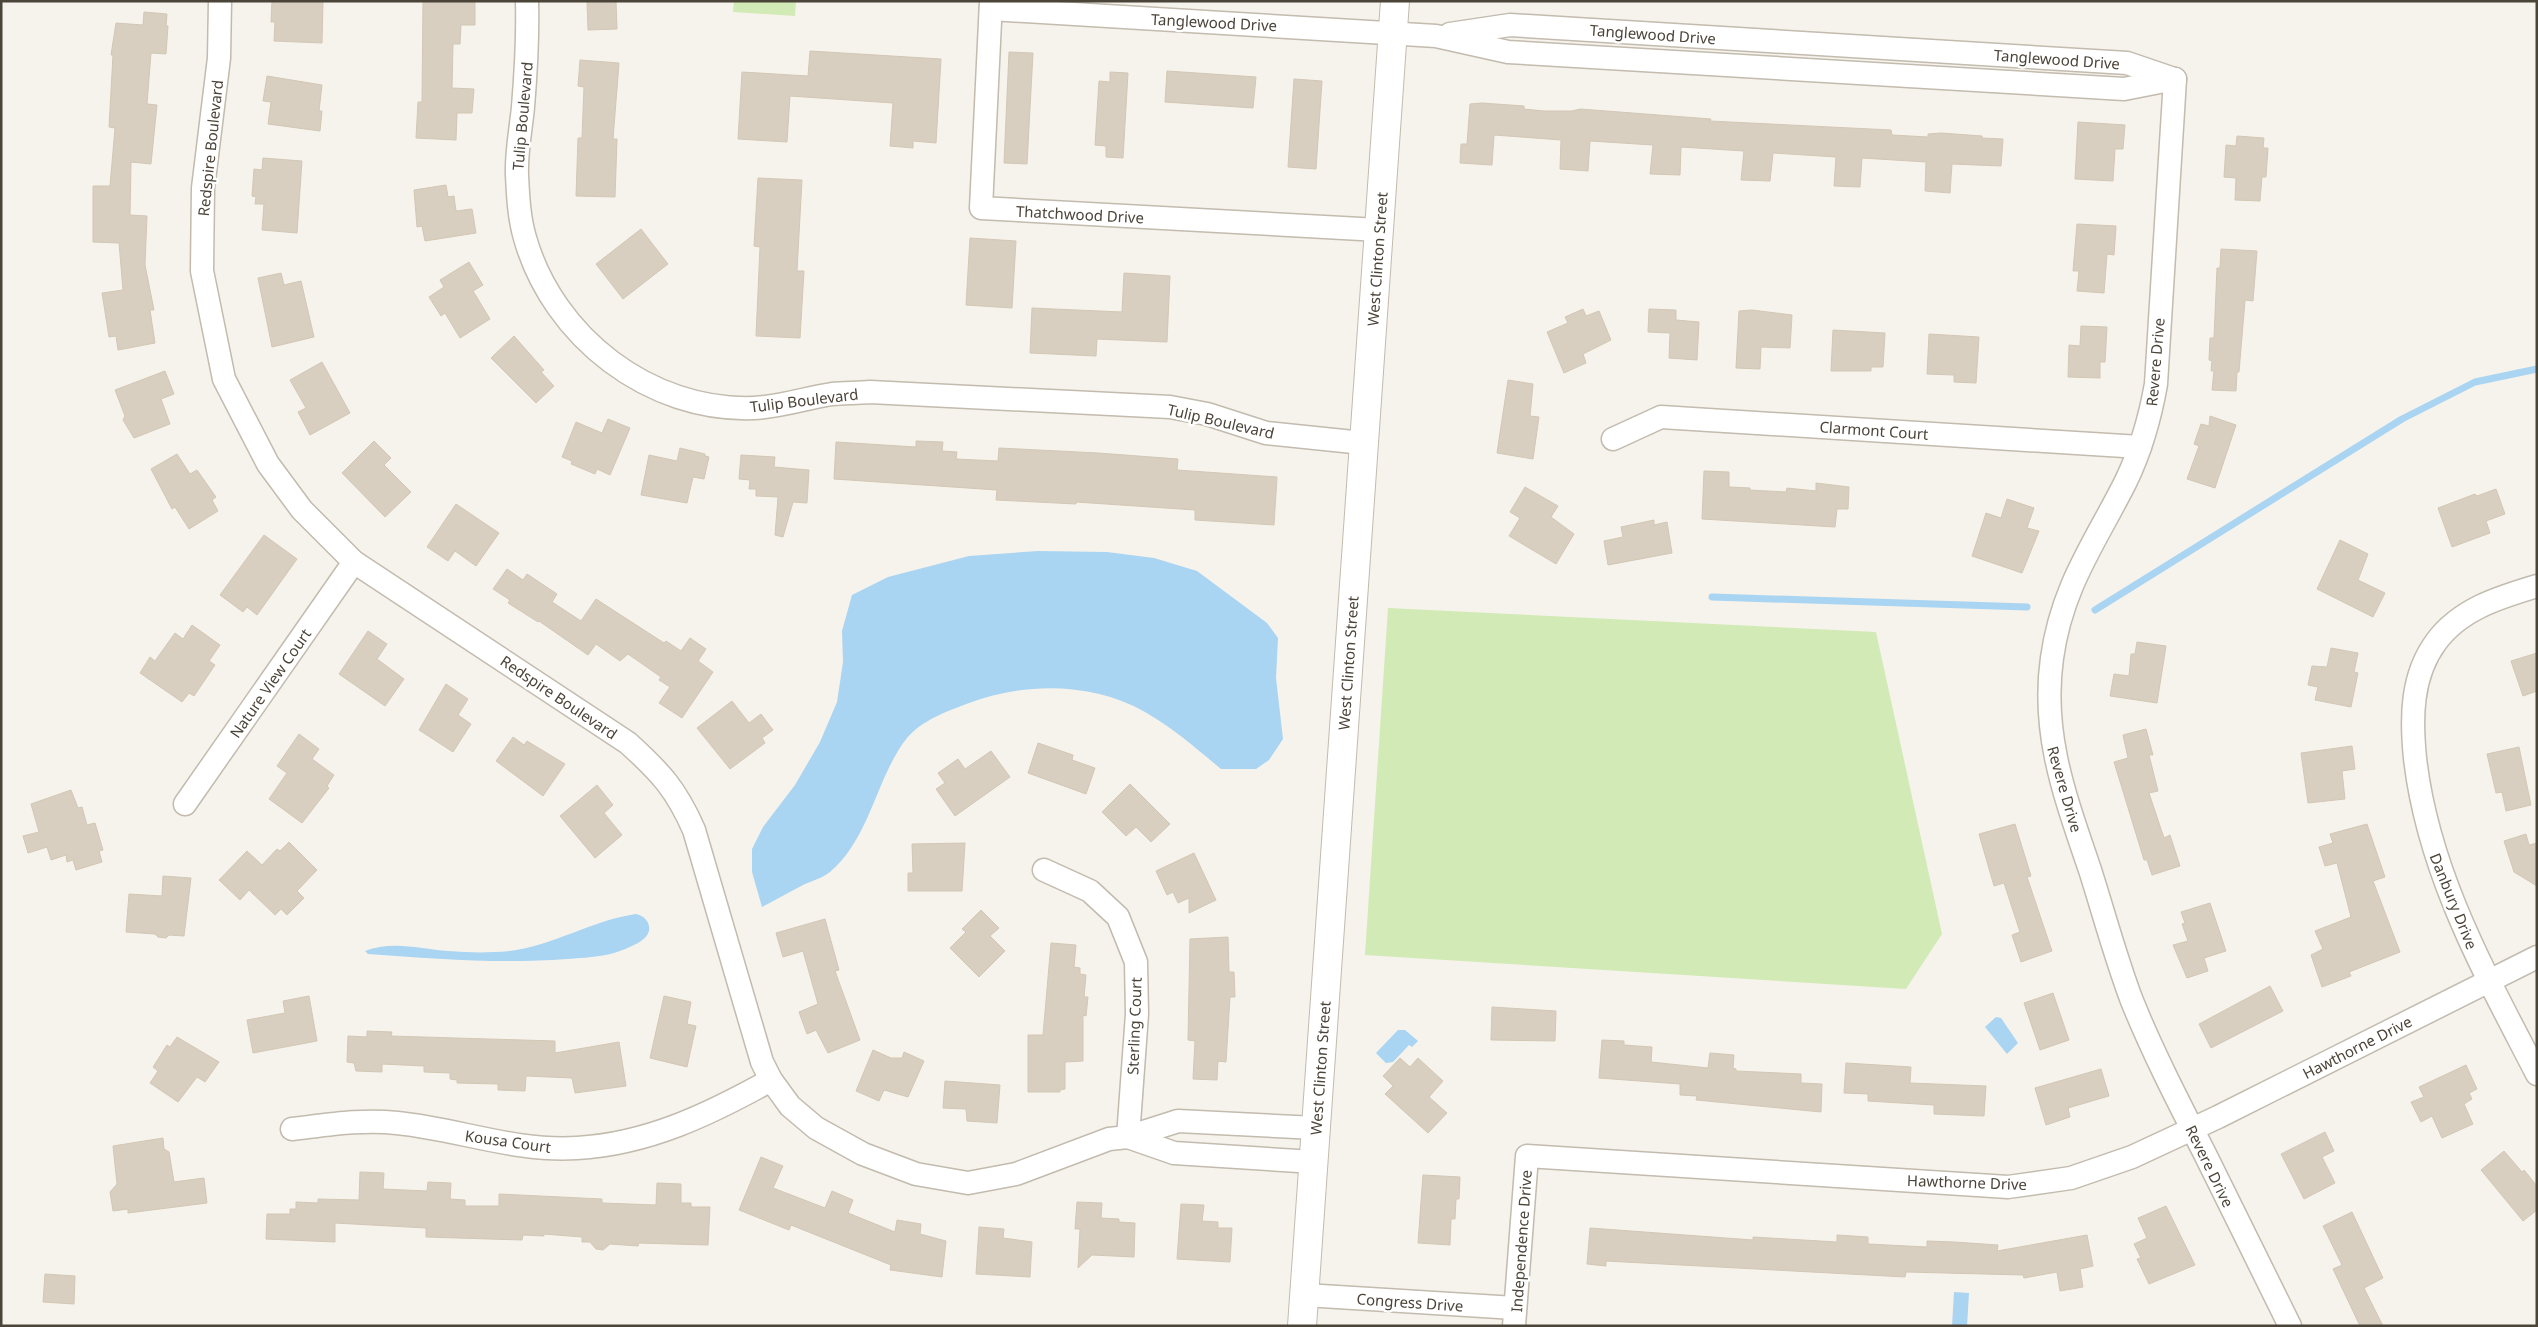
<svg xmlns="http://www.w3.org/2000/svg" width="2538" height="1327" font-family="'Noto Sans',sans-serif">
<rect width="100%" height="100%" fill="#f6f3ec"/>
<g fill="#d2eab5">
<polygon points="734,1 796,1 795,16 733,12"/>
<polygon points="1388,608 1876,632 1942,934 1906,989 1365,955"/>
</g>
<g fill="#a9d4f2">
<path d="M 1038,551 L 1107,552 L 1154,558 L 1197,571 L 1267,623 L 1278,638 L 1276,678 L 1283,739 L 1269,760 L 1256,769 L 1221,769 C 1197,749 1173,728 1145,712 C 1093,682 1024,682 969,703 C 948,711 922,720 907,738 C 876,777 871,837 830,872 C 823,878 811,881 803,885 C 789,892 776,900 762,907 L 752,872 L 752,849 L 763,827 L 795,785 L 820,742 L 837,702 L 843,662 L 842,631 L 852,595 L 888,577 L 969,556 Z"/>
<path d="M 636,914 C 641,915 646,918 648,923 C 653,934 642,941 634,945 C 610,957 593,957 567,959 C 501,964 435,959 368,954 L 365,951 C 392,940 421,949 448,951 C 463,952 479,953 494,952 C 544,952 587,921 636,914 Z"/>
<polygon points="1996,1017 2001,1018 2018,1043 2007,1054 1985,1027"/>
<polygon points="1398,1030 1405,1030 1418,1041 1412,1047 1409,1045 1393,1062 1386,1063 1376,1053"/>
<polygon points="1954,1292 1969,1293 1967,1326 1952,1326"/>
</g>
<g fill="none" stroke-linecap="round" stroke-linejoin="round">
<g stroke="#a9d4f2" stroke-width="7">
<polyline points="1712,597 2027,607"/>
<polyline points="2095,610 2402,419 2475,382 2537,369"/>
</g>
</g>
<g fill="#d8cfc1" stroke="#d3c7b4">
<polygon points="272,1 323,1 322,43 274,41 275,22 271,22"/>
<polygon points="423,1 475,2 475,25 461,25 460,44 453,44 452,88 474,89 472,113 457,113 456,140 416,138 418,102 422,102"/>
<polygon points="587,1 616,1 617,29 588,30"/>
<polygon points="144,12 167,14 166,26 168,26 166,54 151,53 147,104 157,105 151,164 131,162 130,215 147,216 145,265 154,310 150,310 155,343 118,350 116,336 109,337 102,293 123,290 119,243 93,242 93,186 110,186 115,128 109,127 113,55 111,55 116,23 143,25"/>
<polygon points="810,51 941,59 936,143 913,141 913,148 890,146 893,103 790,96 787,142 738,139 742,72 808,76"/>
<polygon points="1009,52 1033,53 1027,164 1004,163"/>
<polygon points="580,60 619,63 613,139 617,139 615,197 576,196 578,138 582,138 584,87 578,86"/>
<polygon points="1167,71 1256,77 1253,108 1165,102"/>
<polygon points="1110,72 1128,73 1123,158 1106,157 1106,146 1095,145 1099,81 1110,82"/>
<polygon points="267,76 322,85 319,111 322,111 320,131 268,124 271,102 263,101"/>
<polygon points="1294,79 1322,81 1316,169 1288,167"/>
<polygon points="1482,103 1524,106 1524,109 1544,111 1572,111 1580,109 1711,119 1710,121 1891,130 1892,135 1928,137 1928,134 1941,133 1982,136 1982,138 2003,139 2001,166 1952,164 1950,193 1925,191 1926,162 1862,158 1860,187 1834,186 1836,157 1773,153 1770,181 1741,180 1744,151 1681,147 1680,175 1650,174 1653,145 1590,141 1588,171 1560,169 1561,140 1494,135 1492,165 1460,163 1461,144 1467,144 1470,104"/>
<polygon points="2078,122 2125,125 2123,149 2115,149 2113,181 2075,179"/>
<polygon points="2237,136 2264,138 2263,148 2268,148 2266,177 2262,177 2260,201 2235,200 2236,178 2224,177 2226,145 2236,146"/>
<polygon points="263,158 302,161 297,233 262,230 264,204 255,204 256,197 252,196 254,169 262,170"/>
<polygon points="758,178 802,180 797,271 804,271 800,338 756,336 760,247 754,246"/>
<polygon points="446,185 448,197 454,196 456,211 472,209 476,233 425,241 422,226 417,227 414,190"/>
<polygon points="2077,224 2116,226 2114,255 2107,254 2104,293 2077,291 2079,271 2073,271"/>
<polygon points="641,229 668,264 623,299 596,264"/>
<polygon points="970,238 1016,241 1012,308 966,305"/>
<polygon points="2221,249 2257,251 2253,301 2245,300 2239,372 2237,372 2236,391 2212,390 2214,371 2211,371 2212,361 2209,360 2210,338 2214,338 2217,268 2220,268"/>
<polygon points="469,262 483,285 473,291 490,319 460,338 445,313 441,316 429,297 444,287 440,280"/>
<polygon points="281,273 284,285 301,281 314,337 272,347 258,278"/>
<polygon points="1124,273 1170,276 1167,342 1097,339 1096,356 1030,353 1032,308 1122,312"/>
<polygon points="1583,309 1586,316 1599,311 1611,340 1583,354 1586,363 1564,373 1547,332 1568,323 1565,317"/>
<polygon points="1649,309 1676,310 1676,320 1699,322 1697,360 1669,358 1670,333 1648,332"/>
<polygon points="1752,310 1792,315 1790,348 1761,347 1760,369 1736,368 1739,311"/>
<polygon points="2081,326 2107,327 2105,362 2100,362 2100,378 2068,377 2069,345 2080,346"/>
<polygon points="1833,330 1885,333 1883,367 1871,367 1871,371 1831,371"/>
<polygon points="1929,334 1979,337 1976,383 1954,382 1954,375 1927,374"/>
<polygon points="514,336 544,370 541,372 554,386 536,403 491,358"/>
<polygon points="322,362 350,413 310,435 298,412 306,408 290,380"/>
<polygon points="165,371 174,394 161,399 170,424 134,438 123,420 125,416 115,390"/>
<polygon points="1508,380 1533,384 1530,416 1539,417 1533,459 1497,453"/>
<polygon points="2210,416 2236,425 2215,488 2187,479 2199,446 2194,444 2201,424 2209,426"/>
<polygon points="608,419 630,428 610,475 597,469 595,474 571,464 572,461 562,457 576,422 602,433"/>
<polygon points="374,441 391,458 384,465 411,492 385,517 342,473"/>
<polygon points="916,441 943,442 942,451 957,452 956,459 998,461 999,448 1098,453 1178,459 1177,470 1277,477 1274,525 1195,520 1195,510 1076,502 1076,504 996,500 997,490 834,479 836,442 916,447"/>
<polygon points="680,448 705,454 705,456 709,457 704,479 693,477 687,503 641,495 649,455 677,461"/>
<polygon points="177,454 190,474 197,470 216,497 212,500 218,511 189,529 175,507 172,509 151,469"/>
<polygon points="741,455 775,457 774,467 809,470 807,503 793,502 783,537 775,535 778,497 756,496 756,489 749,489 750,480 739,479"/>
<polygon points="1704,471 1729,472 1729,487 1750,488 1750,490 1786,492 1787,488 1816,491 1816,483 1849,487 1848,509 1837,509 1835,527 1702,519"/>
<polygon points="1525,487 1558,506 1551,517 1574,534 1556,564 1509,536 1520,518 1510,512"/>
<polygon points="2496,489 2505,514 2486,521 2490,533 2452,547 2438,508 2475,494 2477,496"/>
<polygon points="2007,499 2034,508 2027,528 2039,531 2022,573 1972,556 1986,513 2001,518"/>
<polygon points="456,504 499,533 476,566 455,551 448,561 427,547"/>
<polygon points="1654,520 1654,525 1667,522 1672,553 1608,565 1604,541 1623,537 1621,527"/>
<polygon points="264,535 297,559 257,615 247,607 243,612 220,595"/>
<polygon points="2340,540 2368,554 2358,580 2385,593 2373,617 2317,589"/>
<polygon points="507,569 523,580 527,574 557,594 552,602 581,621 596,599 664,643 666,641 681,651 690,638 706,649 698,661 713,672 682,718 659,703 670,687 659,680 661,677 628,654 620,661 596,644 588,655 539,621 538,622 508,603 510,600 493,589"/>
<polygon points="192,625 220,645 209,661 215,665 194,696 189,693 182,702 140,673 150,657 155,661 175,633 183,639"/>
<polygon points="368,631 387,644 377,659 404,679 385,706 339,674"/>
<polygon points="2137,642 2166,646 2157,703 2110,696 2114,674 2129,676 2131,654 2135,654"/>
<polygon points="2331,648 2358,653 2354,672 2358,673 2351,707 2315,700 2318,687 2308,685 2312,666 2327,667"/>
<polygon points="2537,653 2537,691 2523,696 2511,661"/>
<polygon points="446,684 468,699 458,715 471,724 453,752 419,730"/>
<polygon points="732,701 749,723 761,714 773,730 762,738 765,743 730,769 697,728"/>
<polygon points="2146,729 2153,755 2149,755 2158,791 2149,793 2164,838 2170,835 2180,866 2152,875 2147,860 2144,860 2114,762 2128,758 2123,735"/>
<polygon points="299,734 319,749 312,759 334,775 327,786 329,788 302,823 269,799 287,773 277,766"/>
<polygon points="513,737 524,745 527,741 565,764 543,796 496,761"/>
<polygon points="1038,743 1073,755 1072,760 1095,768 1086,794 1028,773"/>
<polygon points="2352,746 2355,769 2342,771 2345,799 2308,803 2301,753"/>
<polygon points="2519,747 2531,805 2506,811 2502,792 2496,793 2487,754"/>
<polygon points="991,751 1010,777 955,816 936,789 945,783 938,773 958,759 965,769"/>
<polygon points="1130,784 1170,824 1151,842 1136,827 1126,836 1102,812"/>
<polygon points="597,785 613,805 604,813 622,835 595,858 560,816"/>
<polygon points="71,790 78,808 82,807 87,825 95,823 103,850 99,851 102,862 76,870 73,860 67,862 66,855 51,860 47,847 28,853 23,836 39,832 31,804"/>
<polygon points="2015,824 2031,876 2027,877 2052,951 2021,962 2012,935 2020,932 2004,883 1994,886 1979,834"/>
<polygon points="2367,824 2385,877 2373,881 2400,952 2349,972 2351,976 2322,987 2311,955 2323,949 2315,931 2351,917 2337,863 2325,866 2319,847 2333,843 2330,834"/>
<polygon points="2526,834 2529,845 2537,843 2537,886 2514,872 2504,841"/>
<polygon points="289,842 317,870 297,891 304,898 287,915 281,909 275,915 249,890 240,900 219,880 247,851 262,865 277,849 280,851"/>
<polygon points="965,843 962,891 908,891 908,873 913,873 912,844"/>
<polygon points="1194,853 1216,900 1189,913 1189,898 1178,903 1173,892 1167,895 1156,871"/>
<polygon points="163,876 191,878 184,936 169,935 166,938 158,937 155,934 126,932 129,894 162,896"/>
<polygon points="2210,903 2226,951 2204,958 2208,971 2187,978 2173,945 2188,941 2182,924 2185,923 2181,912"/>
<polygon points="981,910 999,928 990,936 1005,951 979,977 950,948 966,932 962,929"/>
<polygon points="825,919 839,970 835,971 860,1040 828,1053 816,1030 807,1034 799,1012 818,1004 803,951 783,957 776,933"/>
<polygon points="1228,937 1229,972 1234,972 1235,997 1230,997 1226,1062 1218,1061 1217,1080 1193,1079 1195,1041 1188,1040 1190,939"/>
<polygon points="1051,943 1076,945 1074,967 1080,968 1080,974 1086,975 1084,997 1088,997 1086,1016 1083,1015 1083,1061 1065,1062 1065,1089 1060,1090 1060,1092 1028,1092 1028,1035 1043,1035"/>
<polygon points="2270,986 2283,1011 2211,1048 2199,1024"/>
<polygon points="2053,993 2069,1040 2040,1050 2024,1003"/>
<polygon points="309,996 317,1041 253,1053 247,1020 285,1013 283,1001"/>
<polygon points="664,996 691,1002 687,1024 696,1026 687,1067 650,1058"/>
<polygon points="1492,1007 1556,1011 1555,1041 1491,1040"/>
<polygon points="367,1031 392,1032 391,1036 555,1041 555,1053 619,1042 626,1086 575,1093 572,1078 526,1076 525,1091 498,1090 498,1084 457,1083 457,1080 450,1079 450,1073 424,1072 424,1066 382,1064 382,1072 356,1071 354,1063 347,1062 348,1036 367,1037"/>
<polygon points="177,1037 219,1062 205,1082 197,1077 178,1102 150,1083 158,1071 153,1067 167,1045 170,1047"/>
<polygon points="1602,1040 1624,1041 1624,1045 1652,1047 1651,1062 1708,1068 1710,1053 1734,1055 1733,1068 1736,1069 1736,1071 1801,1074 1801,1083 1822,1084 1821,1112 1696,1100 1697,1096 1680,1095 1680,1084 1599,1078"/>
<polygon points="873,1050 891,1058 902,1058 904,1052 924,1061 908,1097 884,1090 879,1101 856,1091"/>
<polygon points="1400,1058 1410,1067 1418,1058 1443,1081 1429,1097 1447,1113 1428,1133 1385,1094 1393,1086 1383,1076"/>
<polygon points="1846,1063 1911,1067 1910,1083 1986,1086 1984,1116 1934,1114 1934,1105 1868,1101 1868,1094 1844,1093"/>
<polygon points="2466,1065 2477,1089 2469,1093 2472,1099 2464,1104 2473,1124 2442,1138 2432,1116 2421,1122 2411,1102 2424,1097 2419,1087"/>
<polygon points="2101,1069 2109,1096 2068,1108 2070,1117 2046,1125 2035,1088"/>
<polygon points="945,1081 1000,1085 997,1123 967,1121 966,1109 943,1108"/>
<polygon points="2325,1132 2334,1151 2322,1157 2335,1183 2304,1199 2281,1154"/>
<polygon points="163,1138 164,1149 169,1152 174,1182 204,1178 207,1203 128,1213 128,1209 113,1211 110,1192 117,1184 113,1146"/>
<polygon points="2504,1151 2522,1172 2524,1170 2537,1186 2537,1210 2523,1221 2481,1170"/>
<polygon points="761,1157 783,1166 773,1188 825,1208 832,1191 853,1200 848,1213 895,1232 897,1220 921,1224 920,1234 946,1241 942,1277 890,1270 891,1265 791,1225 789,1230 739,1210"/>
<polygon points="360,1172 384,1173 383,1189 427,1191 428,1182 451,1183 450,1199 465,1200 465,1206 499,1206 499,1194 602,1199 602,1203 656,1205 657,1183 681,1184 681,1203 691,1203 691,1207 710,1207 708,1245 639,1243 638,1246 610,1244 603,1250 596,1249 590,1242 582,1242 582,1237 544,1234 544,1236 523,1235 522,1240 426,1237 426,1228 335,1223 335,1242 266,1239 267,1214 290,1214 290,1209 296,1209 296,1202 318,1203 318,1199 359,1200"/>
<polygon points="1423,1175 1460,1177 1459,1199 1456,1199 1455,1219 1451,1219 1450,1245 1418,1243"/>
<polygon points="1077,1202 1102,1203 1101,1218 1119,1219 1119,1222 1135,1223 1134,1257 1092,1255 1078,1268 1080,1229 1075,1229"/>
<polygon points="1181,1204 1204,1205 1202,1221 1218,1222 1218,1228 1232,1228 1230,1262 1177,1259"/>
<polygon points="2166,1206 2195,1265 2149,1284 2137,1259 2141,1258 2134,1244 2147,1238 2138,1218"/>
<polygon points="2352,1212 2383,1278 2364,1288 2383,1326 2360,1326 2333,1269 2342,1265 2323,1226"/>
<polygon points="979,1227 1004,1229 1003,1238 1032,1242 1030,1277 976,1274"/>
<polygon points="1590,1228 1753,1240 1753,1237 1837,1242 1837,1235 1868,1237 1868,1244 1927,1247 1927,1241 1954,1242 1998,1245 1997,1251 2087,1235 2093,1266 2080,1269 2083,1287 2060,1291 2057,1272 2024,1278 2023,1275 1906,1272 1905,1277 1606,1261 1606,1266 1587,1264"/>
<polygon points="45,1274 75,1276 74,1304 43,1302"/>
</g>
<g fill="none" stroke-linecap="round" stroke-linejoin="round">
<defs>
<g id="minor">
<path d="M 220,1 L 219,58 L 203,188 L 202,271 L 224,379 L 268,464 L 302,510 L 354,562 L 628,743 C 661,773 676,789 694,830 L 762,1062 L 771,1080 L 790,1106 L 816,1128 L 863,1154 L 916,1174 L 968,1183 L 1016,1174 L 1109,1139 L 1128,1137 L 1178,1121 L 1316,1128"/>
<path d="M 527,1 C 528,37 526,71 523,107 C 521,129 516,152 517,175 C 518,196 519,218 525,238 C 553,337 650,412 754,408 C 780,407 806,398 832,394 C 844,393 857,393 870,392 L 1170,407 L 1207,414 L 1266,433 L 1363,443"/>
<polyline points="991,1 981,208 1379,230"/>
<polyline points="991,9 1436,36 1508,52 2124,89 2175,79"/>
<polyline points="1450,34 1510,25 2127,63 2174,79"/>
<path d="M 2175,79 L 2156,384 C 2150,418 2141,450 2126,481 C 2095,543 2062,586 2052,658 C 2041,735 2066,799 2090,870 C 2104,914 2116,959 2132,1001 C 2153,1053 2179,1103 2204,1152 C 2233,1210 2261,1268 2290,1326"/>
<polyline points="1613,439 1661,417 2140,447"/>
<path d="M 2537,586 C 2500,597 2460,609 2436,642 C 2411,676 2411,718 2415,758 C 2428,873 2485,973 2537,1074"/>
<polyline points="185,804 354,562"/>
<polyline points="1044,870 1090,891 1118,917 1136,962 1137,1014 1128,1137"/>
<path d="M 292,1129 C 327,1125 362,1119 397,1123 C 458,1129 515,1152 577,1148 C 648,1144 710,1114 771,1080"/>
<polyline points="1128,1137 1174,1153 1314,1162"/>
<polyline points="1305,1295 1515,1308"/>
<polyline points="1514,1326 1527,1156 2008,1187 2071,1178 2132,1157 2218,1117 2537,957"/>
</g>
<polyline id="tertiary" points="1302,1326 1395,1"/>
</defs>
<use href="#minor" stroke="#c2bbae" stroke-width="25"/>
<use href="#tertiary" stroke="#c2bbae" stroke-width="30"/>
<use href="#minor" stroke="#fff" stroke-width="22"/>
<use href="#tertiary" stroke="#fff" stroke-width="28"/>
</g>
<g text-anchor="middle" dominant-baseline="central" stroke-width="5" stroke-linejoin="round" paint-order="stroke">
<g font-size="15" fill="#4b4439" stroke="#fff">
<text transform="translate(1214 22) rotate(3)">Tanglewood Drive</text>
<text transform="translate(1653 34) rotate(4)">Tanglewood Drive</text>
<text transform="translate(2057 59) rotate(4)">Tanglewood Drive</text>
<text transform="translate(522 116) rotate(-85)">Tulip Boulevard</text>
<text transform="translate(210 148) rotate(-84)">Redspire Boulevard</text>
<text transform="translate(1080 214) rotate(3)">Thatchwood Drive</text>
<text transform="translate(1377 259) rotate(-86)">West Clinton Street</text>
<text transform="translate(2155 362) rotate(-85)">Revere Drive</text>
<text transform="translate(804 400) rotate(-7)">Tulip Boulevard</text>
<text transform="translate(1221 421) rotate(13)">Tulip Boulevard</text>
<text transform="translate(1874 430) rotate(4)">Clarmont Court</text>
<text transform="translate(1348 663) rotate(-86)">West Clinton Street</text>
<text transform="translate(270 683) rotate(-55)">Nature View Court</text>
<text transform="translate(559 697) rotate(34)">Redspire Boulevard</text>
<text transform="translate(2065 789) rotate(74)">Revere Drive</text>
<text transform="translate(2454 901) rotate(68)">Danbury Drive</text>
<text transform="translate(1134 1026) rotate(-88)">Sterling Court</text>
<text transform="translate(2357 1047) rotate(-27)">Hawthorne Drive</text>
<text transform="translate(1320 1068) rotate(-86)">West Clinton Street</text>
<text transform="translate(508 1141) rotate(8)">Kousa Court</text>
<text transform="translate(2210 1166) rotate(64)">Revere Drive</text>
<text transform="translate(1967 1182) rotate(2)">Hawthorne Drive</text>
<text transform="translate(1521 1241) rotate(-86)">Independence Drive</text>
<text transform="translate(1410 1302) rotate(4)">Congress Drive</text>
</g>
</g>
<rect width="2538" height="1327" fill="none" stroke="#4b4439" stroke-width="5"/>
</svg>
